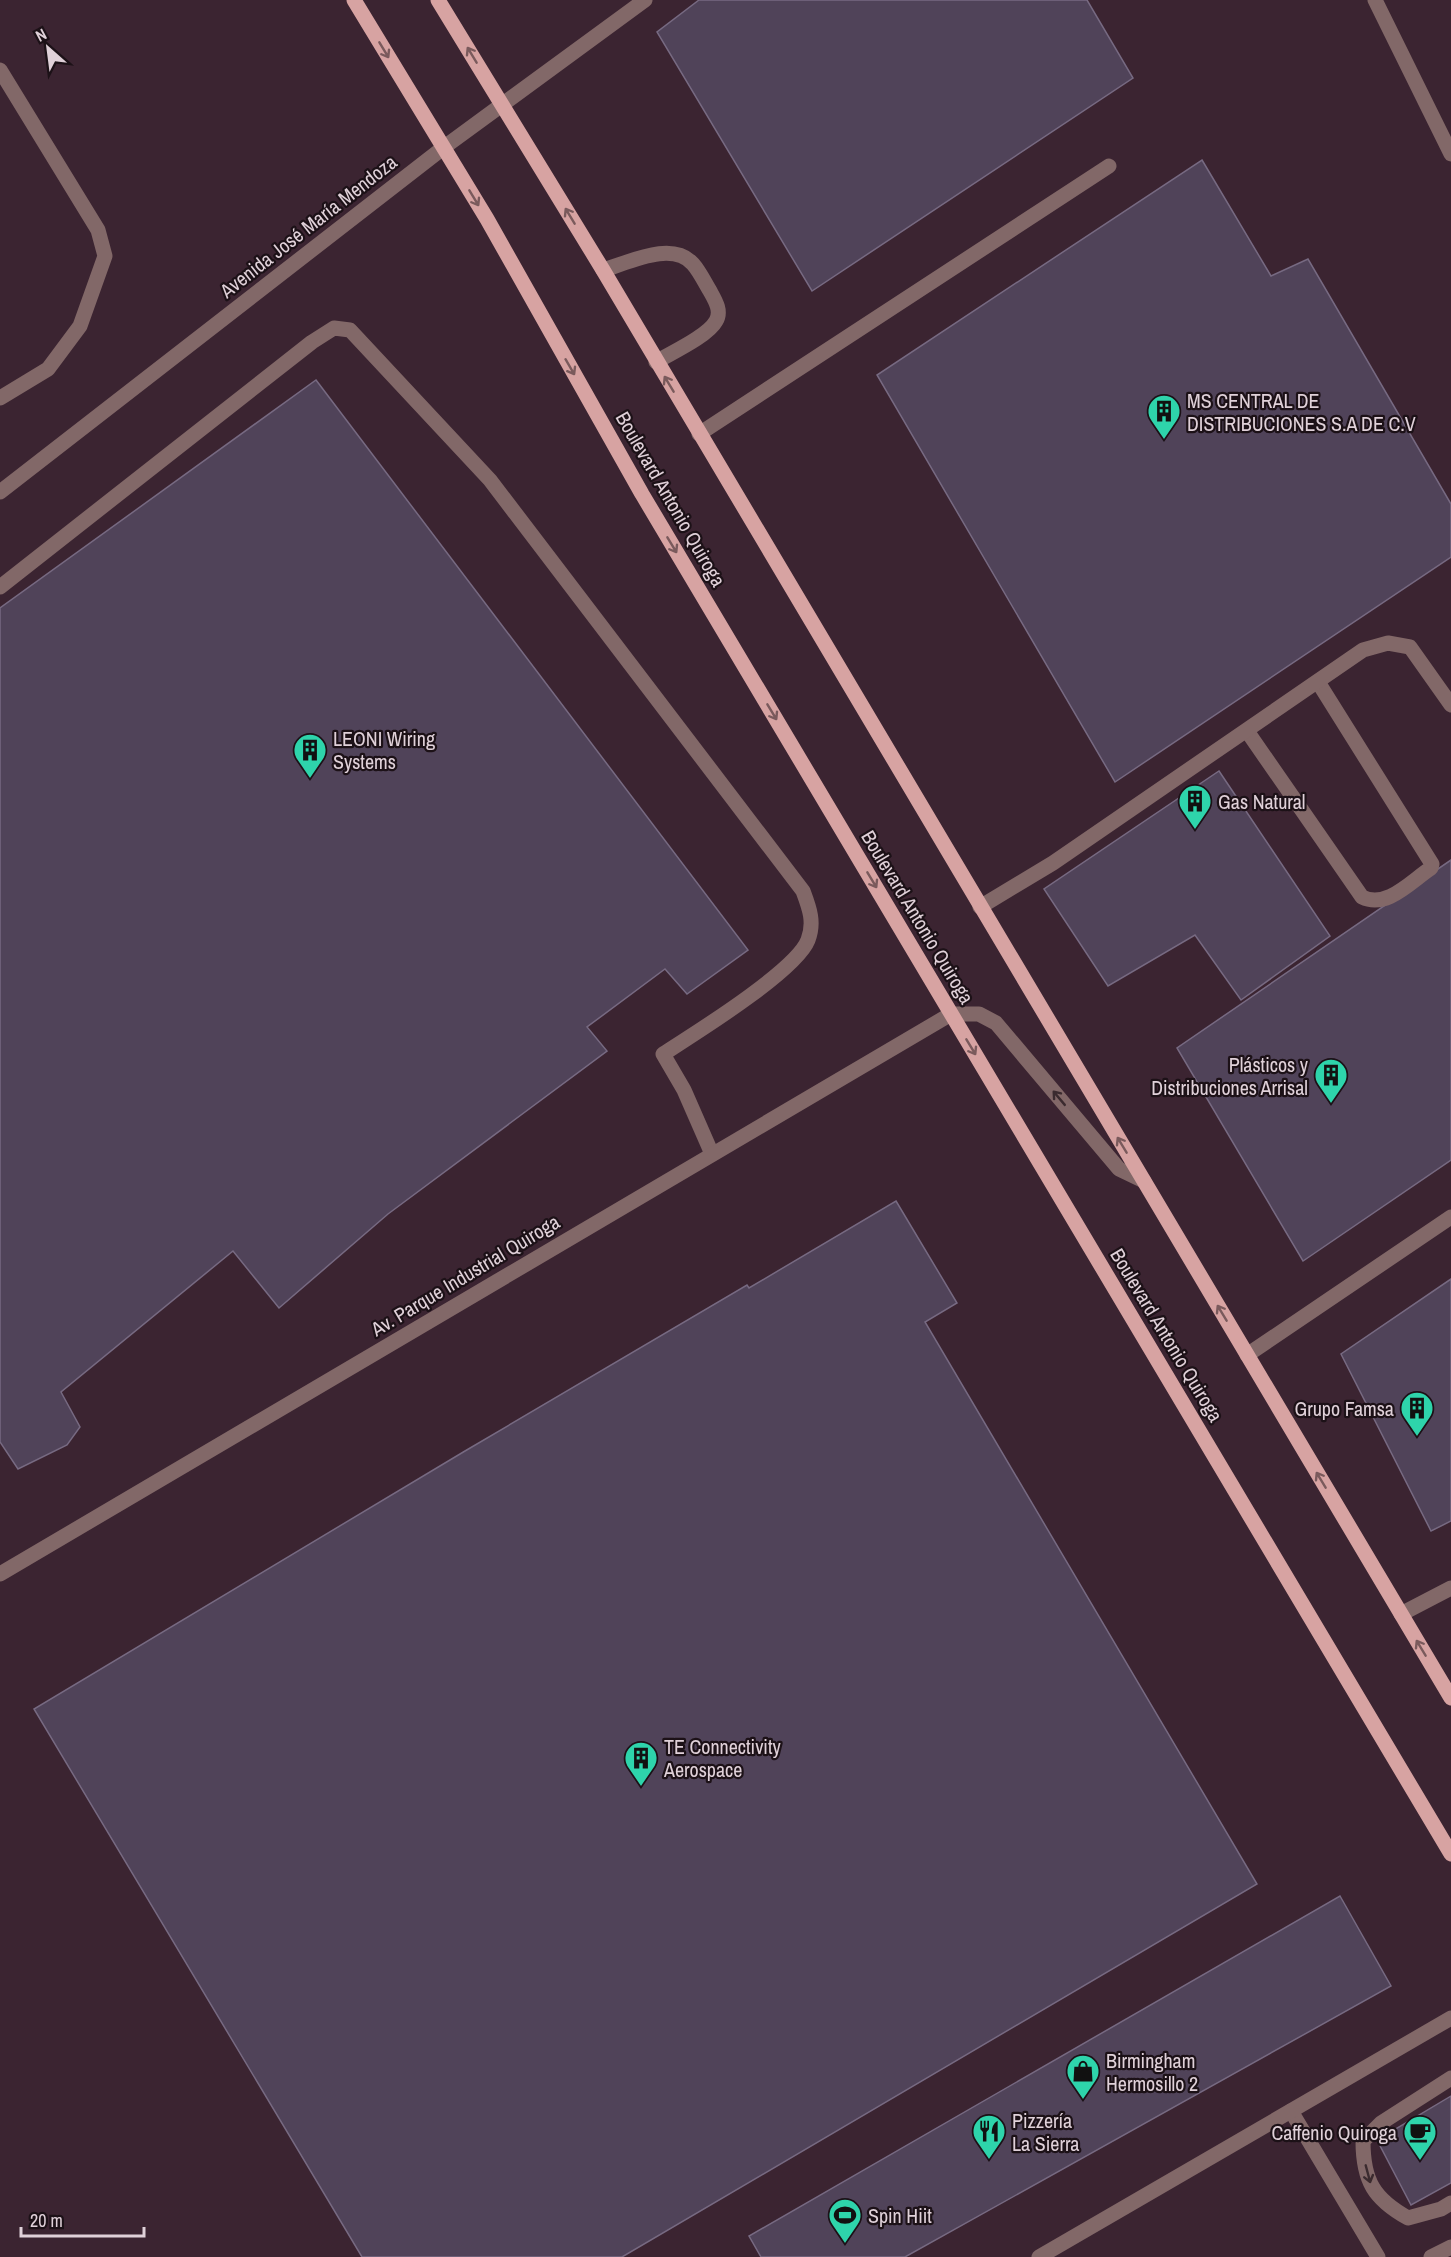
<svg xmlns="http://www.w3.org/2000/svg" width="1451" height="2257" font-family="'Archivo Narrow',sans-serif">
<rect width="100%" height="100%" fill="#3b2431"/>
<g fill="#504359" stroke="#776a82" stroke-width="1.5">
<polygon points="699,0 1087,0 1133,78 812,291 657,32"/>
<polygon points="1202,160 1271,276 1308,259 1451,504 1451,557 1115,782 877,375"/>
<polygon points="316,380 748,950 687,994 665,969 587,1027 607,1051 388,1214 279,1308 233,1251 61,1392 80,1427 67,1445 18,1469 0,1442 0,608"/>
<polygon points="1219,771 1330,936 1241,1000 1195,935 1108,986 1044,889"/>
<polygon points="1451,860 1451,1160 1303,1261 1177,1048"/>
<polygon points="896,1201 957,1303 925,1322 1257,1884 622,2257 362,2257 34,1709 465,1451 747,1285 749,1288"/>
<polygon points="1451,1279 1451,1521 1431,1531 1341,1354"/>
<polygon points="1340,1896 1391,1986 905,2257 761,2257 749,2236"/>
<polygon points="1451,2096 1451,2183 1411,2205 1377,2140"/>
</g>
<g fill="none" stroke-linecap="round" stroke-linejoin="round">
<g stroke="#826868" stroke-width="15">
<polyline points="1375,0 1451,154"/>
<polyline points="0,70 98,230 105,256 80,326 48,369 0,398"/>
<path d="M 603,270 C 628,263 672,240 693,264 C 700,272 705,283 710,291 C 715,300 722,311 716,321 C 708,336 671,353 656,362"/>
<polyline points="699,434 1109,166"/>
<polyline points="0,492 443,148 645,0"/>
<path d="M 0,587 L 312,342 L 334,328 L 350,330 L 490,480 L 803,891 C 809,907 815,922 808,940 C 796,971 694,1034 663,1054 L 684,1090 L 712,1154"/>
<path d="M 1247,731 L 1362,897 C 1387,909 1410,882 1431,868 L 1432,864 L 1318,682"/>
<polyline points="980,907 1053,863 1363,650 1388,643 1410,647 1451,705"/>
<polyline points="1247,1355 1451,1217"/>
<polyline points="0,1574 951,1014 979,1014 996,1023 1119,1169 1144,1181"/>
<polyline points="1401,1614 1451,1588"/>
<path d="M 1451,2078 L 1381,2123 L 1363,2141 C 1363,2181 1374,2199 1408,2218 L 1441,2209 L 1451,2203"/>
<polyline points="1291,2111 1378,2257"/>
<polyline points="1039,2257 1451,2018"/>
<polyline points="1431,2257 1451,2247"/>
</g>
<g stroke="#d7a3a2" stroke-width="15">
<polyline points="354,0 487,219 642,494 1451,1854"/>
<polyline points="438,0 603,270 1451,1698"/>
</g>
</g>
<defs><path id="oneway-shaft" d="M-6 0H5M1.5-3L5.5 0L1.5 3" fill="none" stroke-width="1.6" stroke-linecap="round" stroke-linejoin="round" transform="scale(1.5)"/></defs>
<g stroke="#7a5a5c">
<use href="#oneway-shaft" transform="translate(384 50) rotate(59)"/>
<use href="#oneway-shaft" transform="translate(472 55) rotate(-121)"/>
<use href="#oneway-shaft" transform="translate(474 198) rotate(59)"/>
<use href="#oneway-shaft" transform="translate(570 216) rotate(-121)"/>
<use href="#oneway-shaft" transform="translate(570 367) rotate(60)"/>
<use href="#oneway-shaft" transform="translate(669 384) rotate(-121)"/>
<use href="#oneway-shaft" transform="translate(672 545) rotate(59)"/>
<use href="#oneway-shaft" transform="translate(772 712) rotate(59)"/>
<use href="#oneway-shaft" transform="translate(872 880) rotate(59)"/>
<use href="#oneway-shaft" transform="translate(971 1047) rotate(59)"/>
<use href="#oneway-shaft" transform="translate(1122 1145) rotate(-121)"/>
<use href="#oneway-shaft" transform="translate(1222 1313) rotate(-121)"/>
<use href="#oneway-shaft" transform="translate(1321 1480) rotate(-121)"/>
<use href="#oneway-shaft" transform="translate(1421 1648) rotate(-121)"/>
</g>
<g stroke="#3b2b2f">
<use href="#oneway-shaft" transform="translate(1059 1098) rotate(-130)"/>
<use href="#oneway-shaft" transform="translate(1368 2174) rotate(75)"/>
</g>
<defs>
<symbol id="building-pin" viewBox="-11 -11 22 30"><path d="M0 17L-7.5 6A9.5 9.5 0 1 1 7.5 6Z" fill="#2ed4ab" stroke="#1c1117"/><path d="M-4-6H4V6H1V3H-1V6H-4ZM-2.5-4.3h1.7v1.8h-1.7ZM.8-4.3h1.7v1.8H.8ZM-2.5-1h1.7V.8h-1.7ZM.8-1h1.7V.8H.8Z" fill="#111"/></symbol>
<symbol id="shop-pin" viewBox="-11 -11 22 30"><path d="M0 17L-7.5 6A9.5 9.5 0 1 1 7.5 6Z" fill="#2ed4ab" stroke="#1c1117"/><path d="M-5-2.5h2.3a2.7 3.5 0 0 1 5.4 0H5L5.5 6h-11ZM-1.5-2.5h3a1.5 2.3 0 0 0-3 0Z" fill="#111"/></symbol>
<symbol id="restaurant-pin" viewBox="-11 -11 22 30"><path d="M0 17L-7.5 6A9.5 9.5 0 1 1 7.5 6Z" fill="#2ed4ab" stroke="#1c1117"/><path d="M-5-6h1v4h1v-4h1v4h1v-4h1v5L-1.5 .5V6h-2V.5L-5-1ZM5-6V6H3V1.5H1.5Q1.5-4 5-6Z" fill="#111"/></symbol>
<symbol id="cafe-pin" viewBox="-11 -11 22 30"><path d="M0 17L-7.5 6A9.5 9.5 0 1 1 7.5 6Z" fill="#2ed4ab" stroke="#1c1117"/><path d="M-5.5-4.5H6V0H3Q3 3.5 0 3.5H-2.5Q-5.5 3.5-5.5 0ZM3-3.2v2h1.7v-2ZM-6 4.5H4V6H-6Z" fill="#111"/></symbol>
<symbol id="stadium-pin" viewBox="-11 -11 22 30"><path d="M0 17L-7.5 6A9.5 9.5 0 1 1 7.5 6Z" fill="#2ed4ab" stroke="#1c1117"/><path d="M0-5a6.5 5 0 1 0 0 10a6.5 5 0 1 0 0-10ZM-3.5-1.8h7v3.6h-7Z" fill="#111"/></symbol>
</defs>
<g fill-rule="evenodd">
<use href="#building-pin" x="1145" y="392" width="38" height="52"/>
<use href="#building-pin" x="291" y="731" width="38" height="52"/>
<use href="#building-pin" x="1176" y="782" width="38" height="52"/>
<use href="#building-pin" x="1312" y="1056" width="38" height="52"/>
<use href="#building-pin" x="1398" y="1389" width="38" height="52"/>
<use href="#building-pin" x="622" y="1739" width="38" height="52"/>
<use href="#shop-pin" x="1064" y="2052" width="38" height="52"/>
<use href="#restaurant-pin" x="970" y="2112" width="38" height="52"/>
<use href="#cafe-pin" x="1401" y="2113" width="38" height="52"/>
<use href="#stadium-pin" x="826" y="2196" width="38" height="52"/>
</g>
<g text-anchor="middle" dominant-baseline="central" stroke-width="4.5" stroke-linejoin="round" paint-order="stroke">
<g font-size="20" fill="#e0d1d9" stroke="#1c1117">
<text transform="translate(308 226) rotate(-38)">Avenida José María Mendoza</text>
<text transform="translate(671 499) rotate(60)">Boulevard Antonio Quiroga</text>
<text transform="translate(918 917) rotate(59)">Boulevard Antonio Quiroga</text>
<text transform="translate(465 1275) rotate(-31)">Av. Parque Industrial Quiroga</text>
<text transform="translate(1167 1335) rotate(59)">Boulevard Antonio Quiroga</text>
</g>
<g font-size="20" fill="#e0d1d9" stroke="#1c1117" text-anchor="start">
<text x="1187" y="400">MS CENTRAL DE<tspan x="1187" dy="23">DISTRIBUCIONES S.A DE C.V</tspan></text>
<text x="333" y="738">LEONI Wiring<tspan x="333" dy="23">Systems</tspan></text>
<text x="1218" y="801">Gas Natural</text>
<text x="1308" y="1064" text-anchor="end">Plásticos y<tspan x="1308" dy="23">Distribuciones Arrisal</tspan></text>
<text x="1394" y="1408" text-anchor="end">Grupo Famsa</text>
<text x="664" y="1746">TE Connectivity<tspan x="664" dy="23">Aerospace</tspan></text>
<text x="1106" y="2060">Birmingham<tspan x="1106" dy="23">Hermosillo 2</tspan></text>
<text x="1012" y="2120">Pizzería<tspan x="1012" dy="23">La Sierra</tspan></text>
<text x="1397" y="2132" text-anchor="end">Caffenio Quiroga</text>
<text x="868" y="2215">Spin Hiit</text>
</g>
</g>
<g transform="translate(48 48) rotate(332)" stroke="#1c1117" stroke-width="4.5" paint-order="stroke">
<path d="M0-4.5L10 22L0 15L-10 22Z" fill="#e0d1d9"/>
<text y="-9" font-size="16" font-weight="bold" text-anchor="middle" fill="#e0d1d9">N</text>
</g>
<path d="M21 2227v9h123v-9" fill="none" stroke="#e0d1d9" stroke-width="3"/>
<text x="30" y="2227" font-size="18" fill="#e0d1d9" stroke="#1c1117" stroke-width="4.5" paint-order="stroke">20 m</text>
</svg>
